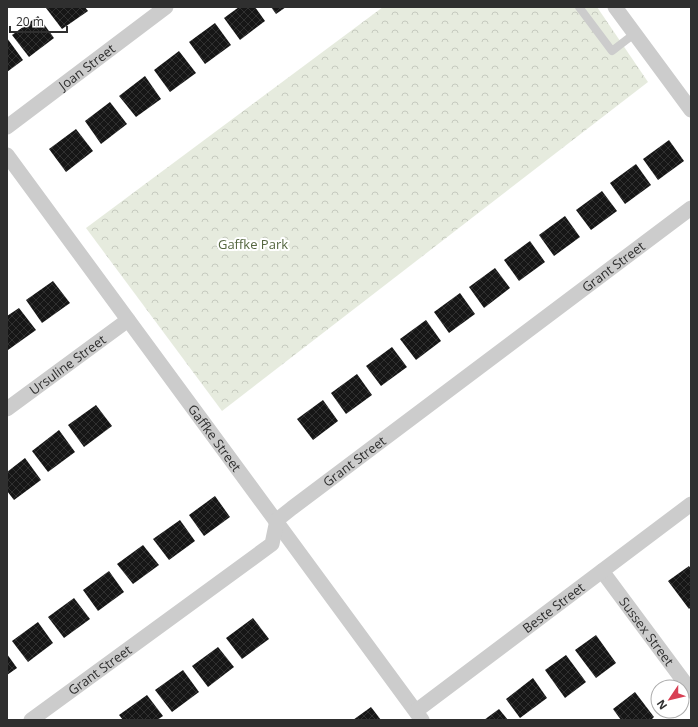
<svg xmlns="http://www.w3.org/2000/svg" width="698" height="727" font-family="'Open Sans',sans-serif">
<defs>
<pattern id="park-crowns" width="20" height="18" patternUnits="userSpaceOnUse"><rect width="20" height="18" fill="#e6ebde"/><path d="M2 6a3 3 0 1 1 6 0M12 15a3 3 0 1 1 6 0" fill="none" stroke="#c6cabf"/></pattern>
<pattern id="building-cross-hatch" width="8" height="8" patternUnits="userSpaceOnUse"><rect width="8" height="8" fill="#161616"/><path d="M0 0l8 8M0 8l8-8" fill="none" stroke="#303030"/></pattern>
</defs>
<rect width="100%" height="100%" fill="#fff"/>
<polygon fill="url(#park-crowns)" points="383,7 597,7 648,82 222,411 86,228"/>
<g fill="url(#building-cross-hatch)">
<polygon points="47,7 85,7 88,11 62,29 46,8"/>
<polygon points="239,7 255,7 265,21 240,40 224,18"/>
<polygon points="271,7 286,7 276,14"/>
<polygon points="38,16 54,38 29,57 12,35"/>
<polygon points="215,23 231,45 205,64 189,42"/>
<polygon points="7,38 23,60 7,72"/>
<polygon points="179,51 196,73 170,92 154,70"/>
<polygon points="145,76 161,99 136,117 119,96"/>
<polygon points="110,102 127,124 101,144 85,121"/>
<polygon points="76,129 93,151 66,172 49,149"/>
<polygon points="669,140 684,161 658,180 643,159"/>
<polygon points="636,164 651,185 625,204 610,183"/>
<polygon points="602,191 617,211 591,230 576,210"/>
<polygon points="565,216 580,237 554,256 539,235"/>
<polygon points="530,241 545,262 519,281 504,260"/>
<polygon points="495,268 510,288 484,308 469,287"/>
<polygon points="53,281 70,303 42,323 26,300"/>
<polygon points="460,293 475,314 449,333 434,312"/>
<polygon points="19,308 36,330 8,350 7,348 7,316"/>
<polygon points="426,320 441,341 416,360 400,339"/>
<polygon points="392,347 407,367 381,386 366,366"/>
<polygon points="357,374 372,395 346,414 331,393"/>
<polygon points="323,400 338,421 313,440 297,419"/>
<polygon points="96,405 112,426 84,447 68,425"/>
<polygon points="59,430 75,452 48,472 32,451"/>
<polygon points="25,458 41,480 14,500 7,491 7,472"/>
<polygon points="215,496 230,517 204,536 189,515"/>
<polygon points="180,520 195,541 169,560 153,539"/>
<polygon points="143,545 159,565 133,584 117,564"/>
<polygon points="689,566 691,569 691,607 689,609 668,581"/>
<polygon points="109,571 124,592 98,611 83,590"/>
<polygon points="74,598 90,619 64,638 48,617"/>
<polygon points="253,618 269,639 242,659 226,638"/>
<polygon points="38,622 53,643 28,662 12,641"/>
<polygon points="596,635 616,663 596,678 575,650"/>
<polygon points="218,647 234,667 208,687 192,666"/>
<polygon points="7,654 17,668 7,675"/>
<polygon points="566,655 586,682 565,698 545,670"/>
<polygon points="183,670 199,692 172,712 155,690"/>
<polygon points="533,678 547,698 520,718 506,699"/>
<polygon points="635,692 654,717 651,720 621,720 613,709"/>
<polygon points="147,695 163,716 157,720 123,720 119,715"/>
<polygon points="371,707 381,720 353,720"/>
<polygon points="499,709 508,720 484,720"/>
</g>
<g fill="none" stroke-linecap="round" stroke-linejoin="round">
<polyline stroke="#ccc" stroke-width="8" points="579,7 612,51 634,34"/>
<g stroke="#ccc" stroke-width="15">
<polyline points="615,7 691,110"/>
<path id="s1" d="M 7,127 L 166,7"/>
<path id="s2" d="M 7,155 L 422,720"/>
<path id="s3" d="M 7,409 L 128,320"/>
<path id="s4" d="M 602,571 L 691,691"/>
<path id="s5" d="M 416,711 L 691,504"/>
<path id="s6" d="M 31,720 L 272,544 L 277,520 L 292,508 L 691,208"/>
</g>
</g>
<g text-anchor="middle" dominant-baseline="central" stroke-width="4" stroke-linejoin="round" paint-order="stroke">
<g font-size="13" fill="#2f2f2f" stroke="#fff">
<text stroke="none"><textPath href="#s1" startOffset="100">Joan Street</textPath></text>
<text stroke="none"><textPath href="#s6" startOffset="744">Grant Street</textPath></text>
<text stroke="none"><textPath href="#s3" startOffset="75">Ursuline Street</textPath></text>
<text stroke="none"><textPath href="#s2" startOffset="351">Gaffke Street</textPath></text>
<text stroke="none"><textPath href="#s6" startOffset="420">Grant Street</textPath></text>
<text stroke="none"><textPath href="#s5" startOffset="172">Beste Street</textPath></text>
<text stroke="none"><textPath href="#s4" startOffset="75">Sussex Street</textPath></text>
<text stroke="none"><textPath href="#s6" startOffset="85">Grant Street</textPath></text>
</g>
<g font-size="13" fill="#556740" stroke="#fff">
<text x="253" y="244">Gaffke Park</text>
</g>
</g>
<rect width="698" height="727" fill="none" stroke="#2f2f2f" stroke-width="16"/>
<g transform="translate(670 699) rotate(235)"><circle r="19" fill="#ffffff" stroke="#acacac"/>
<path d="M0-3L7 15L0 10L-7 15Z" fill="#d84054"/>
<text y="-6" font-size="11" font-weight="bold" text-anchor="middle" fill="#2f2f2f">N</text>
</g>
<path d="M10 26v6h57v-6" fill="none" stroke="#2f2f2f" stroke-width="2"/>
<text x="16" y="26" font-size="12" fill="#2f2f2f" stroke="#ffffff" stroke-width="3" paint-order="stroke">20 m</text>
</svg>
